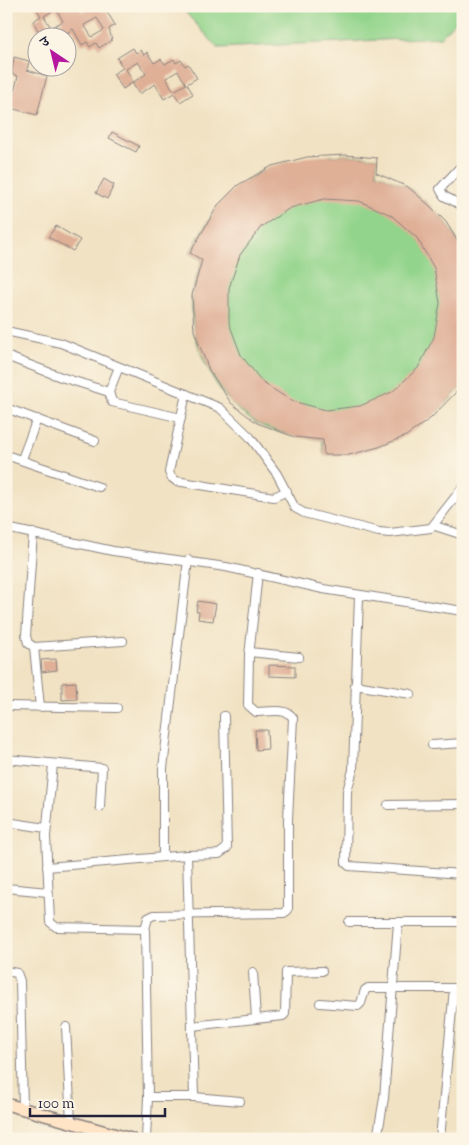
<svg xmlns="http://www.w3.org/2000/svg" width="469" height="1145" font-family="'Sorts Mill Goudy','Noto Serif Devanagari',serif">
<rect width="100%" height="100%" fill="#fcf5e5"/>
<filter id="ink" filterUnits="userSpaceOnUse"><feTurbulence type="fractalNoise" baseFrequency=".02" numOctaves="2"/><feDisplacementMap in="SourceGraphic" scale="10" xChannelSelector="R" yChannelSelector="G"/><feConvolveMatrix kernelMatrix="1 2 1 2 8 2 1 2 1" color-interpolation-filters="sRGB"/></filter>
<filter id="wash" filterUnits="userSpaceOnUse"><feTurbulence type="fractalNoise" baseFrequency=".0096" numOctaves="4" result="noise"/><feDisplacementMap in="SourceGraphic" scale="20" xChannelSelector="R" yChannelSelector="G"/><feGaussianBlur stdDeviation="1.12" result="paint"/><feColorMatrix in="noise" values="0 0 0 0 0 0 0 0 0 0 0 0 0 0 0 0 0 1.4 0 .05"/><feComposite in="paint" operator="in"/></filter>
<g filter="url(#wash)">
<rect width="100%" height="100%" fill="#f1e2c3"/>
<g fill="#92d48b" stroke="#5a7b63">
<polygon points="180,6 463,6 463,13 441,37 218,48"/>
<path d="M 345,155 L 377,158 L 376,173 L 408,187 L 429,205 L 446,222 L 463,250 L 463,385 C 423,431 384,454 324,455 L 322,440 C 301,437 276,434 256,423 C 215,398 189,344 192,297 C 193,285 199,271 202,260 L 190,253 C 229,178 261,160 345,155 Z"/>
</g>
<g id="blocks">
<g fill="#dfaf96" fill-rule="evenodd">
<path d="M 35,6 L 79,6 L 82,12 L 92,6 L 94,10 L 99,7 L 102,12 L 106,10 L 115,25 L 109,29 L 112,40 L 99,48 L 96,43 L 90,47 L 87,42 L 82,45 L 73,29 L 60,37 L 50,37 L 47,32 L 41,36 L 33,21 L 41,16 ZM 56,9 L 63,21 L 51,28 L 44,16 ZM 97,18 L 104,30 L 92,37 L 84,25 Z"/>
<path d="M 133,48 L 136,53 L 141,50 L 144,55 L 147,52 L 154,63 L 161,59 L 165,64 L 174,59 L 176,63 L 181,60 L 185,66 L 188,64 L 197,78 L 187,84 L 193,94 L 180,102 L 174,93 L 164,99 L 155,84 L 139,94 L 132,83 L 146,74 L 138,62 L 126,69 L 133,82 L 123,89 L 113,74 L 123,68 L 117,58 ZM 178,71 L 186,84 L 174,91 L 166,78 Z"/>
<polygon points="14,57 29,61 27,70 47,76 37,115 10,108 18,76 12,74"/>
<polygon points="112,132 139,146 136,152 109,138"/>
<path d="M 345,155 L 377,158 L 376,173 L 408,187 L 429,205 L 446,222 L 463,250 L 463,385 L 431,418 L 406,436 L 379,447 L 349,455 L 324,455 L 323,440 L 295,437 L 257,423 L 231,403 L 209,370 L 194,331 L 192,295 L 202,260 L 190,253 L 218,205 L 238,185 L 272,166 L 307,157 ZM 324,199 L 359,201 L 391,215 L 417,238 L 434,268 L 440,303 L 434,337 L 418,368 L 392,392 L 360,406 L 326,410 L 292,401 L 263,383 L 241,355 L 229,323 L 229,288 L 240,255 L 261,227 L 290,208 Z"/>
<polygon points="104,179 114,185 107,199 96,193"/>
<polygon points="56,226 80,240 73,251 48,237"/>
<polygon points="198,601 216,604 213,621 198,619 199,612 196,611"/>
<polygon points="56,659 57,670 42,672 41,660"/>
<polygon points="269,665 295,666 295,677 269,676"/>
<polygon points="76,682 77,699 62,700 62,683"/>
<polygon points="255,730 267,730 268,749 256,750"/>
</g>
</g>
</g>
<g filter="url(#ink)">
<use href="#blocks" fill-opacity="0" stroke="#8a827f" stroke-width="1"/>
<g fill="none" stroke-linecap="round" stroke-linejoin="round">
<defs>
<g id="street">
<polyline points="463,164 440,189 444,196 463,206"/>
<polyline points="6,331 61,343 220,408 250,437 277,474 295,508 304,513 379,532 390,533 431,528 463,487"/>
<polyline points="6,356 61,377 109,392"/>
<polyline points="119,367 109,392 112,402 181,418"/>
<polyline points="186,394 169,472 171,477 176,481 274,497 287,491"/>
<polyline points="6,408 95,441"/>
<polyline points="6,455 99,487"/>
<polyline points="22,459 37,419"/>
<polyline points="435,526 463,535"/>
<polyline points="6,528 113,551 226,567 323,589 463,611"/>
<polyline points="33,533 26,636 28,643 34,647 123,641"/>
<polyline points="359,596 353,770 347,791 346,863 349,866 462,874"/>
<polyline points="34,647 40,707"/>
<polyline points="249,652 299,657"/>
<polyline points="355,685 411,694"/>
<polyline points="6,706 117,708"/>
<polyline points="432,745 463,743"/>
<polyline points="6,759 102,768 100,807"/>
<polyline points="53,764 46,836 50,922 56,927 145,929"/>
<polyline points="388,805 463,804"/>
<polyline points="13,823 46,828"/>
<polyline points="187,855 219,854 227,848 224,716"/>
<polyline points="163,856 163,768 188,560"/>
<polyline points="47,867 187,855 194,1097 148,1097 146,1139"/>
<polyline points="6,888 48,892"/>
<polyline points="349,922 463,922"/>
<polyline points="6,971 17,973 20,981 23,1108"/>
<polyline points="253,972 256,1018"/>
<polyline points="320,1003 358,1006 361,1003 365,990 368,988 454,988 440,1139"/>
<polyline points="192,1026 283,1016 285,1014 286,972 322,971"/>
<polyline points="66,1027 71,1123"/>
<path d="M 148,1097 L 145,929 L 148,918 L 154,915 L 284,913 L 288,910 L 288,819 L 293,718 C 287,707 267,712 256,712 L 248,705 L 249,656 L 258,573"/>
<polyline points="194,1097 240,1101"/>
<polyline points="377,1139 384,1098 398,923"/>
</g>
<polyline id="secondary" points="6,1104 131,1139"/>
</defs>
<use href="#street" stroke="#8a827f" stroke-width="10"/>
<use href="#secondary" stroke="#8a827f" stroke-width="14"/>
<use href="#street" stroke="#fff" stroke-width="8"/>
<use href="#secondary" stroke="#ffe4c6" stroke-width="11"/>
</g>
</g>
<rect width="469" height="1145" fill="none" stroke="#fcf5e5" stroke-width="25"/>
<g transform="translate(52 52) rotate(325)"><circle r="24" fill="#fcf5e5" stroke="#a5a1a1"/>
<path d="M0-4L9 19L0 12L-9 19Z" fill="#b5179e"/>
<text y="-8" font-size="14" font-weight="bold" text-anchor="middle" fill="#22223b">उ</text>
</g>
<path d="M30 1108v8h135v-8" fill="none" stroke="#22223b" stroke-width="2.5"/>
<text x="38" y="1108" font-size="15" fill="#22223b" stroke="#fcf5e5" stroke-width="4" paint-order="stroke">100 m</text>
</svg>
